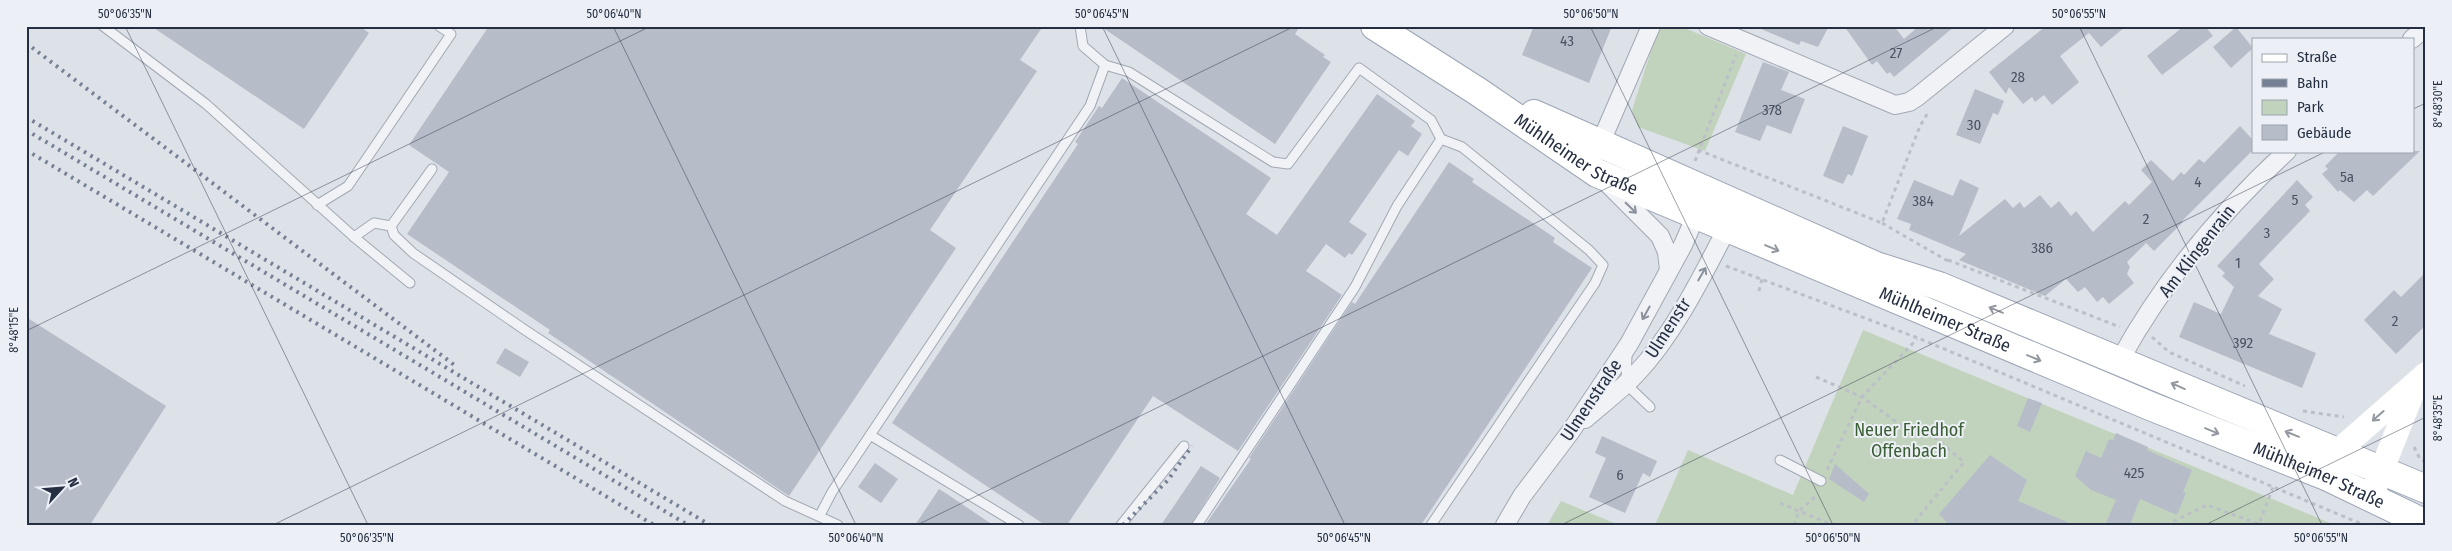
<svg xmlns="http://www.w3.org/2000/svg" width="2452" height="551" font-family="'Fira Sans Condensed',sans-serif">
<rect width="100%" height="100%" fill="#dde1e8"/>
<g fill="#c2d3bd">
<polygon points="1659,26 1680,26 1746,54 1705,151 1638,127 1632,110"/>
<polygon points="1863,330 2335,525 1655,525 1688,450 1793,495"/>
<polygon points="1561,501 1619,525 1547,525"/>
</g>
<g fill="#b6bdc9">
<polygon points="151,26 359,26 369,33 304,129"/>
<polygon points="489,26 1043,26 1020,60 1037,71 930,230 956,248 789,496 548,333 550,330 407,234 449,172 409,145"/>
<polygon points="1100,26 1300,26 1295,34 1325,55 1323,57 1331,62 1275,144"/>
<polygon points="1534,26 1612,26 1589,83 1522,55"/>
<polygon points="1754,26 1829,26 1818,47 1801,41 1799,45"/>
<polygon points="1844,26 1894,26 1904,39 1919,26 1955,26 1894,77 1890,72 1887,74 1877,61 1872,65"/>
<polygon points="2046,26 2126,26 2101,47 2089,33 2060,56 2079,82 2052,105 2044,95 2035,102 2032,97 2023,104 2009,87 2006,94 1989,72"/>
<polygon points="2184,26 2205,26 2213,36 2162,75 2147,56"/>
<polygon points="2236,27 2253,48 2231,68 2213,47"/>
<polygon points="1763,62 1789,72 1781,90 1805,99 1791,134 1767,125 1760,141 1735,132"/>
<polygon points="1122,78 1271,178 1246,214 1277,235 1377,94 1415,121 1411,126 1422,134 1408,156 1399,150 1349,222 1367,234 1352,255 1349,253 1345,258 1326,244 1306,271 1342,295 1238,451 1153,396 1067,525 1045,525 892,423 1078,144 1075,142 1099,106 1102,108"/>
<polygon points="1975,89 2004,101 1998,115 1993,113 1980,144 1956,135"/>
<polygon points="1843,126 1868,136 1852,176 1848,174 1843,184 1823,176"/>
<polygon points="2240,126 2253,140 2253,150 2182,221 2183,222 2154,251 2146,243 2127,262 2130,267 2127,274 2134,283 2109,304 2103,297 2097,302 2085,287 2078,292 2066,279 2045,296 1959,260 1966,254 1909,230 1911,224 1897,219 1914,180 1953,196 1960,179 1979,188 1959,236 2005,199 2013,208 2020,202 2024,208 2040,195 2051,208 2059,201 2071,216 2076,211 2093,232 2125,201 2129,205 2152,182 2141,170 2151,160 2173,181 2181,172 2184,175 2199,159 2204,163"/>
<polygon points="2340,151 2420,151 2373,196 2367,190 2354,202 2340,190 2338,192 2322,174 2328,169 2325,166"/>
<polygon points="1449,162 1474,179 1472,182 1555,238 1553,242 1592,268 1421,525 1205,525 1251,459 1249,458 1352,302 1355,304"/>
<polygon points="2297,180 2313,197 2305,205 2310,211 2259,264 2274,279 2258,296 2282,309 2269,334 2316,353 2302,388 2179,337 2194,302 2221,314 2234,287 2222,276 2225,273 2217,266"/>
<polygon points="2426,272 2426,325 2396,354 2364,320 2394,290 2401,297"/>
<polygon points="26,317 166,406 90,525 26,525"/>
<polygon points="505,348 529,362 520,377 496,363"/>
<polygon points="2028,398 2042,403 2030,432 2017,426"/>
<polygon points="2116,433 2148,447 2147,450 2192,470 2183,492 2186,493 2177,515 2140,499 2130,525 2105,525 2116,500 2091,490 2075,476 2086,451 2101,458 2109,439 2113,440"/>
<polygon points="1602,436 1657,461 1650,477 1643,473 1625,513 1589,497 1606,458 1595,453"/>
<polygon points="1990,455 2027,480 2018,501 2074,525 1949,525 1939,514"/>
<polygon points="875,463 898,479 881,503 858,487"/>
<polygon points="1835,464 1869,494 1864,502 1829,479"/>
<polygon points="1201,466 1220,478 1191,525 1161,525"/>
<polygon points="939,489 947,494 993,525 915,525"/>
</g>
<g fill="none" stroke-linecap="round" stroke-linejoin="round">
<defs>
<g id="lane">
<polyline points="103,26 206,104 354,237 410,283"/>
<polyline points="1105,65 1129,72 1273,162 1288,164 1359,68 1431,120 1441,139 1462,147 1589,250 1603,265 1595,283 1431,525"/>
<polyline points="317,205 348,186 451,34 439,26"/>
<polyline points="391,226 432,169"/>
<polyline points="354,237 374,223 391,226 394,235 413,253 525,330 785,501 838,525"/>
<polyline points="1627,354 1626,384 1650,407"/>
<polyline points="870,435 1019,525"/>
<polyline points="1780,460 1821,481"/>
<polyline points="820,515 832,492 1090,106 1105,65 1083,46 1080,26"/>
<polyline points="1121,525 1184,446"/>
<polyline points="1197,525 1355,287 1397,206 1441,139"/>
</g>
<g id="street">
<polyline points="1708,26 1895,105 1909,102 1917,97 2005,26"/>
<polyline points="2412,39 2426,27"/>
<polyline points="1600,144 1651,26"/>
<polyline points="1604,180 1660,236 1667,252 1669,270"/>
<path d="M 2120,360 C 2163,281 2221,212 2287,151"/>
<path d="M 1585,419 C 1602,404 1621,390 1636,374 C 1676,332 1705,270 1732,219"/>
<polyline points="1505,525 1522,496 1571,431 1629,344 1683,245 1700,206"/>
</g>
<g id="primary">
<path id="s1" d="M 1375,26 L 1477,91 L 1597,173 L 2150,406 L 2326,476 L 2426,524"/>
<polyline points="1534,114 1876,266 1939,286 2426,489"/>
</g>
</defs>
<use href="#lane" stroke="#a2a8b3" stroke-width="11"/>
<use href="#street" stroke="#a2a8b3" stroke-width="20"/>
<use href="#primary" stroke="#9ba5b5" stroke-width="30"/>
<g stroke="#bbbfc7" stroke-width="3" stroke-dasharray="4 4" stroke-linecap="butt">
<polyline points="1698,150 1882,223 1920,126 1929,111"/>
<polyline points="1695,161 1736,55"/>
<polyline points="1882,223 1948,261"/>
<polyline points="1948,260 2120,327"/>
<polyline points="1726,266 1918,338 2364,525"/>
<polyline points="1759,291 1762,279"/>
<polyline points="2152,337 2169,352 2245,386"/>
<polyline points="1816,377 1862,397 1913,434 1931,434 1964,462 1912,525"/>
<polyline points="2303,411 2344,417"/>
<polyline points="2414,447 2420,459 2426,462"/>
<polyline points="1827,470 1862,397 1917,339"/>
<polyline points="1780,503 1832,525"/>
<polyline points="1794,525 1799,511 1813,499 1816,493"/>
<polyline points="2166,525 2207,505 2259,524 2273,487"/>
</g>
<use href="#lane" stroke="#f0f2f6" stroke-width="9"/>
<use href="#street" stroke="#f0f2f6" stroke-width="18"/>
<g stroke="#fff" stroke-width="24">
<polyline points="2329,468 2337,452 2426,374"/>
<polyline points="2371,497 2414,389"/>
</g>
<use href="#primary" stroke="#fff" stroke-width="28"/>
<g stroke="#758094" stroke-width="4" stroke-dasharray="2.5 5" stroke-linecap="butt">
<polyline points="26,43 457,367"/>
<polyline points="26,117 710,525"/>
<polyline points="26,130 688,525"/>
<polyline points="26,150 654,525"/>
<polyline points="1123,525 1168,480 1192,446"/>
</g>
</g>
<defs><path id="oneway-shaft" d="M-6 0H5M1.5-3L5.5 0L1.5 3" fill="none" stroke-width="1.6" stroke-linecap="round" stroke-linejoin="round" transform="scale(1.25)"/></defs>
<g stroke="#8a909c">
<use href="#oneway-shaft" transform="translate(1631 208) rotate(44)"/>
<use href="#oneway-shaft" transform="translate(1702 274) rotate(-60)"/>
<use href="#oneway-shaft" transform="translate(1646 313) rotate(119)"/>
</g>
<g stroke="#9297a0">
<use href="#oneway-shaft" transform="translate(1772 248) rotate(23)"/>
<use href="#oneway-shaft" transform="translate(1996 310) rotate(-158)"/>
<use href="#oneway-shaft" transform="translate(2034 358) rotate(23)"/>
<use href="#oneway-shaft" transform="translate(2178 386) rotate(-156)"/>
<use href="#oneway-shaft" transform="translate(2378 416) rotate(139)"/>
<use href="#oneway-shaft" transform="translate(2212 431) rotate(22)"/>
<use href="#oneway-shaft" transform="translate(2292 434) rotate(-158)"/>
</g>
<path fill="none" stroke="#252f41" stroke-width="1" stroke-opacity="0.45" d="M 125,26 L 368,525M 613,26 L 856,525M 1102,26 L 1345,525M 1590,26 L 1833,525M 2079,26 L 2322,525M 2413,109 L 2426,103M 26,331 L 651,26M 273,525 L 1295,26M 917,525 L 1939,26M 1561,525 L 2327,151M 2205,525 L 2426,417"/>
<g text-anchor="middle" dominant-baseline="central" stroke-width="4" stroke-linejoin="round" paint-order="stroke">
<g font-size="15" fill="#495263">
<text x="1567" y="41">43</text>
<text x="1896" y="53">27</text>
<text x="2018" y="77">28</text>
<text x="1772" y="110">378</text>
<text x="1974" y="125">30</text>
<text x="2347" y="177">5a</text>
<text x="2198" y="182">4</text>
<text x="2295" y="200">5</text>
<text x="1923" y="201">384</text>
<text x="2146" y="219">2</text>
<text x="2267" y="233">3</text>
<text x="2042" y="248">386</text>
<text x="2238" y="263">1</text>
<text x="2395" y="321">2</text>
<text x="2243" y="343">392</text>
<text x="2134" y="473">425</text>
<text x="1620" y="475">6</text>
</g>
<g font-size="18" fill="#252f41" stroke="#ecf0f6">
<text stroke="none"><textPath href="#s1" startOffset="239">Mühlheimer Straße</textPath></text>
<text transform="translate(2197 251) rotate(-52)">Am Klingenrain</text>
<text stroke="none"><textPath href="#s1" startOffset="644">Mühlheimer Straße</textPath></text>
<text transform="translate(1668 328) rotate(-57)">Ulmenstr</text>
<text transform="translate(1591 400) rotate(-56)">Ulmenstraße</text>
<text stroke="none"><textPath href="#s1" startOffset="1049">Mühlheimer Straße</textPath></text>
</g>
<g font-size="18" fill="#395e31" stroke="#ecf0f6">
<text x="1909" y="430">Neuer Friedhof<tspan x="1909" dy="21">Offenbach</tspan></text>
</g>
</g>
<rect width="2452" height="551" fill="none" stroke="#ecf0f6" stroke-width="55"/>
<rect x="2252" y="38" width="162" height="115" fill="#ecf0f6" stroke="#9ca3ae"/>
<rect x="2262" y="54" width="25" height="8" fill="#ffffff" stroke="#9ca3ae"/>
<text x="2297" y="62" font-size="15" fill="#252f41">Straße</text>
<rect x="2262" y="79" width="25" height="8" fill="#758094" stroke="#9ca3ae"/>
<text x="2297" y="88" font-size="15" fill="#252f41">Bahn</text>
<rect x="2262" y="100" width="25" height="15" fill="#c2d3bd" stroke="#9ca3ae"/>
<text x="2297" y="112" font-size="15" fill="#252f41">Park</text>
<rect x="2262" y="125" width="25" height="15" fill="#b6bdc9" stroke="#9ca3ae"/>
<text x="2297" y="138" font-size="15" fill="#252f41">Gebäude</text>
<g transform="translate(62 488) rotate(64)" stroke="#ecf0f6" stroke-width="4" paint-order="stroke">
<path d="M0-4L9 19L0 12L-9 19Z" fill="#252f41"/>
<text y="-8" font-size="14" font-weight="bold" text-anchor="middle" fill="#252f41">N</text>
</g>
<rect x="28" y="28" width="2396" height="496" fill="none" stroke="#252f41" stroke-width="2"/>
<g font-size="12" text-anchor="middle" fill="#252f41">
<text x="125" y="18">50°06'35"N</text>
<text x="614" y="18">50°06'40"N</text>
<text x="1102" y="18">50°06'45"N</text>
<text x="1591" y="18">50°06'50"N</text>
<text x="2079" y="18">50°06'55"N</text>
<text transform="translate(2438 104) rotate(-90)" y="4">8°48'30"E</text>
<text transform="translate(14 330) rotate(-90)" y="4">8°48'15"E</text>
<text transform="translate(2438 418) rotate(-90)" y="4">8°48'35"E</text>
<text x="367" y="542">50°06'35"N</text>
<text x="856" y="542">50°06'40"N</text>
<text x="1344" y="542">50°06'45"N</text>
<text x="1833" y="542">50°06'50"N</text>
<text x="2321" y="542">50°06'55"N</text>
</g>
</svg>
